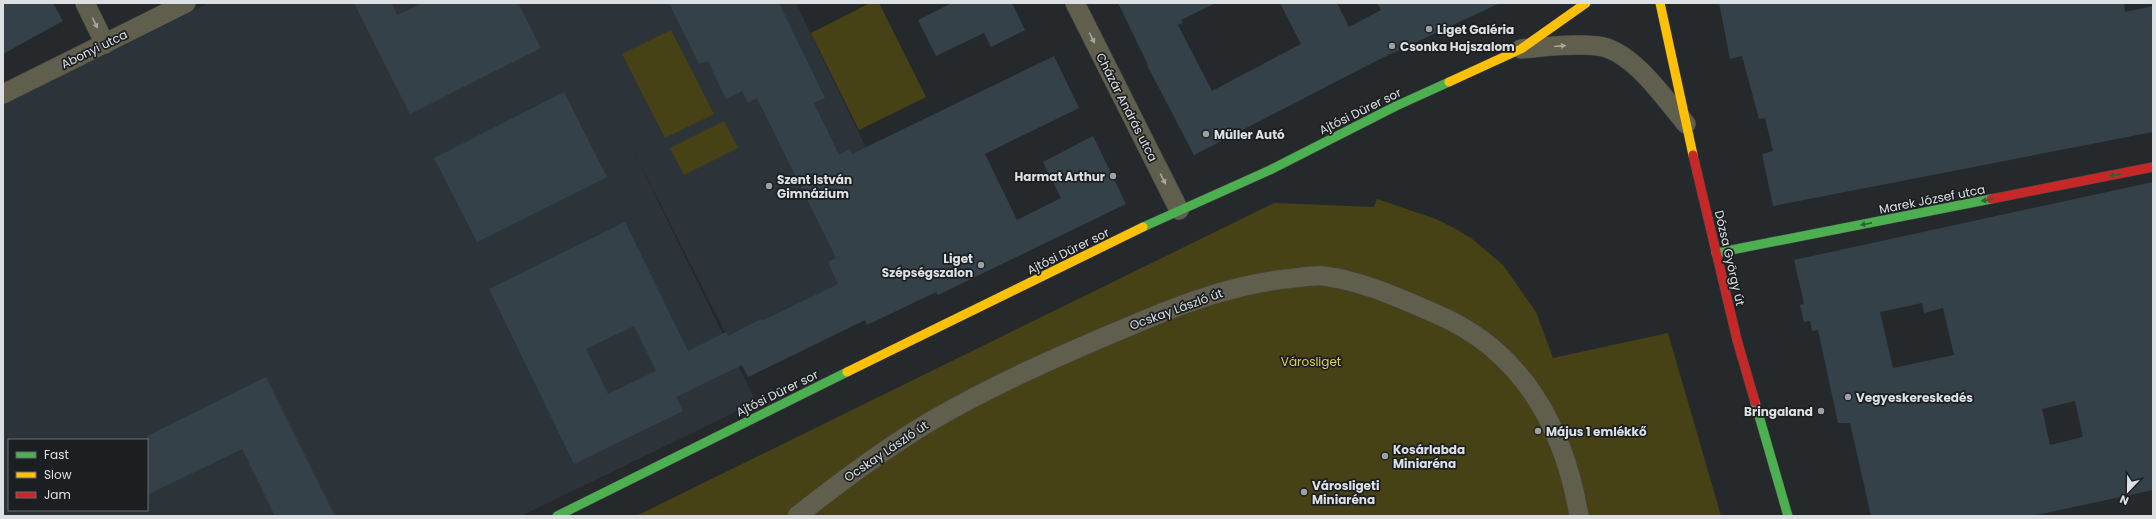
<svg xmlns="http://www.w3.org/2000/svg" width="2156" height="519" font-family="Poppins,sans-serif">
<rect width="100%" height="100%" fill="#26292b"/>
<path fill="#2d3439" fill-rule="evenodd" d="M 209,3 L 796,3 L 936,292 L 867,325 L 865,320 L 748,377 L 631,146 L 756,402 L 521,516 L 3,516 L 3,105 ZM 9,440 L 147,440 L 147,510 L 9,510 Z"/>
<g fill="#474215">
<polygon points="870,3 879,3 926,97 859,130 811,33"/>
<polygon points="671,30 714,114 665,138 622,54"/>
<polygon points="724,121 738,148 684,175 670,148"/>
<polygon points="1377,199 1436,219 1454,228 1471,238 1503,265 1536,312 1553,358 1668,333 1721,516 636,516 1274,203 1374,207"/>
</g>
<g fill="#344149" fill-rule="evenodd">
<polygon points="3,3 53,3 63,21 3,54"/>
<polygon points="354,3 392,3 397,15 423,3 518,3 541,48 410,114"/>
<path d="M 669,3 L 779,3 L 825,98 L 814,103 L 839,155 L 850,149 L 852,154 L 1054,56 L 1079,108 L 985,154 L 1017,220 L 1061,198 L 1043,162 L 1093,136 L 1126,204 L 938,295 L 936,292 L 867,325 L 865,320 L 748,377 L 742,365 L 676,397 L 683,411 L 574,464 L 489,289 L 625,222 L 688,351 L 726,332 L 728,336 L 761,319 L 762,321 L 838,284 L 828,262 L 836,258 L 757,98 L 748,103 L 742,91 L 726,99 L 708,61 L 699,64 ZM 634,326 L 656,371 L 608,394 L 586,349 Z"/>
<polygon points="952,3 1012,3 1025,30 991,47 984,33 936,56 918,20"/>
<polygon points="1118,3 1216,3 1181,20 1183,23 1178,25 1212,91 1301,44 1280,3 1337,3 1349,27 1381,10 1377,3 1500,3 1380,59 1194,155 1147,65 1148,65"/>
<polygon points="1719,3 2124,3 2125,12 2153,6 2153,132 1773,206 1762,154 1773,151 1765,118 1759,119 1742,56 1730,59"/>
<polygon points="564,92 607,177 477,242 434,158"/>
<path d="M 2153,182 L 2153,490 L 2032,516 L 1871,516 L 1850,423 L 1838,423 L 1818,330 L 1812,331 L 1810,321 L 1804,322 L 1800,305 L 1804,304 L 1794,260 ZM 1922,303 L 1924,313 L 1943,308 L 1954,355 L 1893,368 L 1880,312 ZM 2075,401 L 2083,437 L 2050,445 L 2042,409 Z"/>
<polygon points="266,377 335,516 275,516 242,449 147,495 147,436"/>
</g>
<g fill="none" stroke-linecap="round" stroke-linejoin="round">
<defs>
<g id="street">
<polyline points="85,3 105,44"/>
<polyline points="1075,3 1179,210"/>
<path d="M 1521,49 C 1546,47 1573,43 1598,46 C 1632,50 1665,99 1686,124"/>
<polyline points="3,94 186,3"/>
<path d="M 797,516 C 840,482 884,449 931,421 C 998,382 1070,351 1142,321 C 1189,301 1235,285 1285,279 C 1298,278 1311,275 1324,276 C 1362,281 1399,298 1434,313 C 1521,349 1564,426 1579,516"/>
</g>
<g id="fast">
<polyline points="1143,227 1270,170 1396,106 1449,82"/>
<polyline points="1716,253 1991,199"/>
<polyline points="1755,402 1788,516"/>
<polyline points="557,516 847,372"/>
</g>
<g id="slow">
<polyline points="1660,3 1693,155"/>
<polyline points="1449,82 1521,49 1586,3"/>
<polyline points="847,372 1143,227"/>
</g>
<g id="jam">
<polyline points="1693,155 1737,340 1755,402"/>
<polyline points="1991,199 2153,167"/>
</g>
</defs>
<use href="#street" stroke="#444647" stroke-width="20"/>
<use href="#fast" stroke="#444647" stroke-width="10"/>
<use href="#slow" stroke="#444647" stroke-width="10"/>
<use href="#jam" stroke="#444647" stroke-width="10"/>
<use href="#street" stroke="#605f4e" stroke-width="19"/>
<use href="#fast" stroke="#4caf50" stroke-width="9"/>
<use href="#slow" stroke="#ffc107" stroke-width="9"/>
<use href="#jam" stroke="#c62828" stroke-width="9"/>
</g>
<defs><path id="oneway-solid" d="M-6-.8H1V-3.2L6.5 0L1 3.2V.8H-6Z"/></defs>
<g fill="#a5a69f">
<use href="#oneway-solid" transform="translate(95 23) rotate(64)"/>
<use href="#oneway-solid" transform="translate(1092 38) rotate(63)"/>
<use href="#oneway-solid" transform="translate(1560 46) rotate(-5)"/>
<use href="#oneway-solid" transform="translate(1163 179) rotate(63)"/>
</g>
<g fill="#326037">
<use href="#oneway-solid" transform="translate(2115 175) rotate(169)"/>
<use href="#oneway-solid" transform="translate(1987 200) rotate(169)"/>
<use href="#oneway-solid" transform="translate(1866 224) rotate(169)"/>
</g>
<g fill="#9da0a2" stroke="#1c1f22" stroke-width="1.5">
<circle cx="1429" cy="29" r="4"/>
<circle cx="1392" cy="46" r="4"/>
<circle cx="1206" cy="134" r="4"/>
<circle cx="1113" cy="176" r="4"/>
<circle cx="769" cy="186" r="4"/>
<circle cx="981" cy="265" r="4"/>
<circle cx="1848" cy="397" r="4"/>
<circle cx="1821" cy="411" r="4"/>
<circle cx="1538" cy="431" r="4"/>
<circle cx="1385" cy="456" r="4"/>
<circle cx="1304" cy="492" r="4"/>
</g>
<g text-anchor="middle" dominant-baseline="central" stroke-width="3.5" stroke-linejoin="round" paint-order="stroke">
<g font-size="12" font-weight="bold" fill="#dde0e2" stroke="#1c1f22" text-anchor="start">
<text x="1437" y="29">Liget Galéria</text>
<text x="1400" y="46">Csonka Hajszalom</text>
<text x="1214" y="134">Müller Autó</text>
<text x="1105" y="176" text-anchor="end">Harmat Arthur</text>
<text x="777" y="179">Szent István<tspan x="777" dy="14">Gimnázium</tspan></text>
<text x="973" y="258" text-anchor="end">Liget<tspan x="973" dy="14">Szépségszalon</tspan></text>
<text x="1856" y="397">Vegyeskereskedés</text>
<text x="1813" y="411" text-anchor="end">Bringaland</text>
<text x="1546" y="431">Május 1 emlékkő</text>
<text x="1393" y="449">Kosárlabda<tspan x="1393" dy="14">Miniaréna</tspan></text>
<text x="1312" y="485">Városligeti<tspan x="1312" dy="14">Miniaréna</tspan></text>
</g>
<g font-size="12" fill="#dde0e2" stroke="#1c1f22">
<text transform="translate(94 49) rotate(-26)">Abonyi utca</text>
<text transform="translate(1127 107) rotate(63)">Cházár András utca</text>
<text transform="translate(1360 111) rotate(-26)">Ajtósi Dürer sor</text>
<text transform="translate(1932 199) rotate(-11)">Marek József utca</text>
<text transform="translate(1068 251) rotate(-26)">Ajtósi Dürer sor</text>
<text transform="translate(1730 258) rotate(77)">Dózsa György út</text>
<text transform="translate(1176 309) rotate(-20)">Ocskay László út</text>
<text transform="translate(777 393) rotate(-26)">Ajtósi Dürer sor</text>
<text transform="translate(886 451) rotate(-34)">Ocskay László út</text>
</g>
<g font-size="12" fill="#dccf55" stroke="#1c1f22">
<text x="1311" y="361">Városliget</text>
</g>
</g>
<rect width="2156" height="519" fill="none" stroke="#dde0e2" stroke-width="8"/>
<rect x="8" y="439" width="140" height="72" fill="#1c1f22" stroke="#696c6f"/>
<rect x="16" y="452" width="20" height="6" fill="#4caf50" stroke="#696c6f"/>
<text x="44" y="459" font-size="12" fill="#dde0e2">Fast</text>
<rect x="16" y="472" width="20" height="6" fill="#ffc107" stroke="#696c6f"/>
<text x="44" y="479" font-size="12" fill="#dde0e2">Slow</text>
<rect x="16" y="492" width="20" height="6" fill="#c62828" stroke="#696c6f"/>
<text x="44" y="499" font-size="12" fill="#dde0e2">Jam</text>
<g transform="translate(2128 491) rotate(202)" stroke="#1c1f22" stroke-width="3" paint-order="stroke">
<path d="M0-3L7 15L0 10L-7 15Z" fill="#dde0e2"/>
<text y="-6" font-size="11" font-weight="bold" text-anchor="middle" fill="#dde0e2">N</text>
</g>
</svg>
